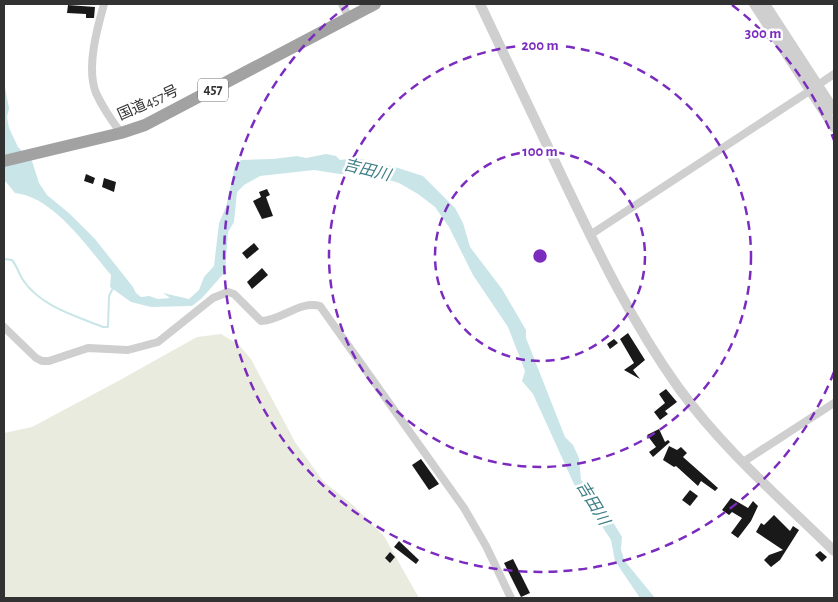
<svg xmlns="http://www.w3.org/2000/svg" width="838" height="602" font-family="'Alegreya Sans','Noto Sans JP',sans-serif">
<rect width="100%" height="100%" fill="#fff"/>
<polygon fill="#e9ebde" points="221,334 238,344 251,359 295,442 323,481 354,506 384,536 419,598 4,598 4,433 32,427 120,380 197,337"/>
<path fill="#c9e5e8" d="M 4,82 L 9,108 L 7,117 L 9,128 L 18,147 L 32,161 L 39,183 L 47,195 L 70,214 L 95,239 L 133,287 L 136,293 L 141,297 L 149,296 L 158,299 L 170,298 L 163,293 L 189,299 L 199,290 L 204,277 L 214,266 L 219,223 L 226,207 L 235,166 L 241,160 L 273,159 L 297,156 L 306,158 L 326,154 L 336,156 L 340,160 L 357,158 L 395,167 L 423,176 L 455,208 L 463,223 L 470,247 L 502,289 L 526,330 L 526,338 L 565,437 L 573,445 L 579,458 L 581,480 L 598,497 L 622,537 L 621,549 L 624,560 L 655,598 L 640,598 L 615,561 L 611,540 L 574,484 L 533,394 L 522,381 L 525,371 L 508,327 L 473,275 L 449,227 L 435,207 L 418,194 L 399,183 L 365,173 L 340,174 L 314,170 L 260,176 L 244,185 L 237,192 L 234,222 L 228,232 L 225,272 L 202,298 L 192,306 L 151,307 L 131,302 L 110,287 L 111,275 C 87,247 54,197 15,193 L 6,182 L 4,181 Z"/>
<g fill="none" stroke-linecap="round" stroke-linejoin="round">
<path stroke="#c9e5e8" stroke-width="2" d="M 4,259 L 12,260 C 17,266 19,274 23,280 C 40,306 76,316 103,327 L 108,327 L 109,296 L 113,288"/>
</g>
<g fill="#191919">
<polygon points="68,5 95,7 94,18 86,18 86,14 67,13"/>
<polygon points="86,174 95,178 93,184 84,181"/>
<polygon points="104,178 116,182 114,192 102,187"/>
<polygon points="267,189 270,195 266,197 273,216 262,219 253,201 261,197 259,192"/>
<polygon points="254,243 259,249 247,259 242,253"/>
<polygon points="262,268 268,275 252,289 247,282"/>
<polygon points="628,333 645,360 633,370 640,379 624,370 634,363 620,339"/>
<polygon points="614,339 618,343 610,349 607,344"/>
<polygon points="666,389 677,402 665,411 668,414 660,420 654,412 665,403 659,394"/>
<polygon points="659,429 665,442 668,440 670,442 653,457 649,452 656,447 647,435"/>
<polygon points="669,446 677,450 681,447 687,453 683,457 718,488 715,491 701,481 698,486 676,466 674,467 663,460"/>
<polygon points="421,459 439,484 429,490 412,465"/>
<polygon points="690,490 698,496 690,506 682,500"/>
<polygon points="731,498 748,508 753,501 758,506 751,521 738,538 731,533 742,518 732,512 729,515 722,510"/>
<polygon points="774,515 790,531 793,526 799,530 780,560 771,567 764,560 769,555 783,550 756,532 761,523 764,525"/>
<polygon points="399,541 419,560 416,564 394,547"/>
<polygon points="820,551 827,557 822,562 815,555"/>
<polygon points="390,552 395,557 390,563 385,558"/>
<polygon points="513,559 530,593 521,597 504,563"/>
</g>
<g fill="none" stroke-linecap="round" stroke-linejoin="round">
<g stroke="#cfcfcf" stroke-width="8">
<path d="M 104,4 C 97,29 86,68 96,93 C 102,106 112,121 121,133"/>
<polyline points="342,4 349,17"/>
<polyline points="818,85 834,74"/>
<polyline points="590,235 811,90"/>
<path d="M 4,327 L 36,358 L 42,361 L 49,361 L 88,348 L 128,350 L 158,342 L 213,298 L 228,292 L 234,294 L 261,321 C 281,321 300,300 320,306 L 464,508 L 486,546 L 511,598"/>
<polyline points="743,462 834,403"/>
</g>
<g stroke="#cfcfcf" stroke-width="10">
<path d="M 480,4 C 509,64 537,125 566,185 C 599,254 633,324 678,387 C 722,448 781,499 834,551"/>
<polyline points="754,4 834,127"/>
<polyline points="765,4 834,110"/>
</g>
<polyline stroke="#a2a2a2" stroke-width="12" points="4,161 121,133 145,125 375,4"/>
</g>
<g fill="none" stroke="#7b2cbf" stroke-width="2.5" stroke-dasharray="9 6">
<circle cx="540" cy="256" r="105"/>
<circle cx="540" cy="256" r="211"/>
<path d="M834 372A316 316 0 1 1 348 5M732 5A316 316 0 0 1 834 140"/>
</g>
<g text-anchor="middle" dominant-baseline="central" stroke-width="5" stroke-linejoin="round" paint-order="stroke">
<rect fill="#fff" stroke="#707070" stroke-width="1" x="198" y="78.5" width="30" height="23" rx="4"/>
<g font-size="14" font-weight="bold" fill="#323232">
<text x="213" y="90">457</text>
</g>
<g font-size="15" fill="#323232" stroke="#fff">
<text transform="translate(148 103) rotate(-24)">国道457号</text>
</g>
<g font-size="16" font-style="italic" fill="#3d7e86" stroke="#fff">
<text transform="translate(367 170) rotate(14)">吉田川</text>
<text transform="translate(593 503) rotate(59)">吉田川</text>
</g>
</g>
<circle cx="540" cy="256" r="8" fill="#7b2cbf" stroke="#fff" stroke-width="2.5"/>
<g font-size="15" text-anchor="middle" font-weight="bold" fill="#7b2cbf" stroke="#fff" stroke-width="5" stroke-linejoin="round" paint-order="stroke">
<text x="763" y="38">300 m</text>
<text x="540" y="50">200 m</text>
<text x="540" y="156">100 m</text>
</g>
<rect width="838" height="602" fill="none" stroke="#323232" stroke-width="10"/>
</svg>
